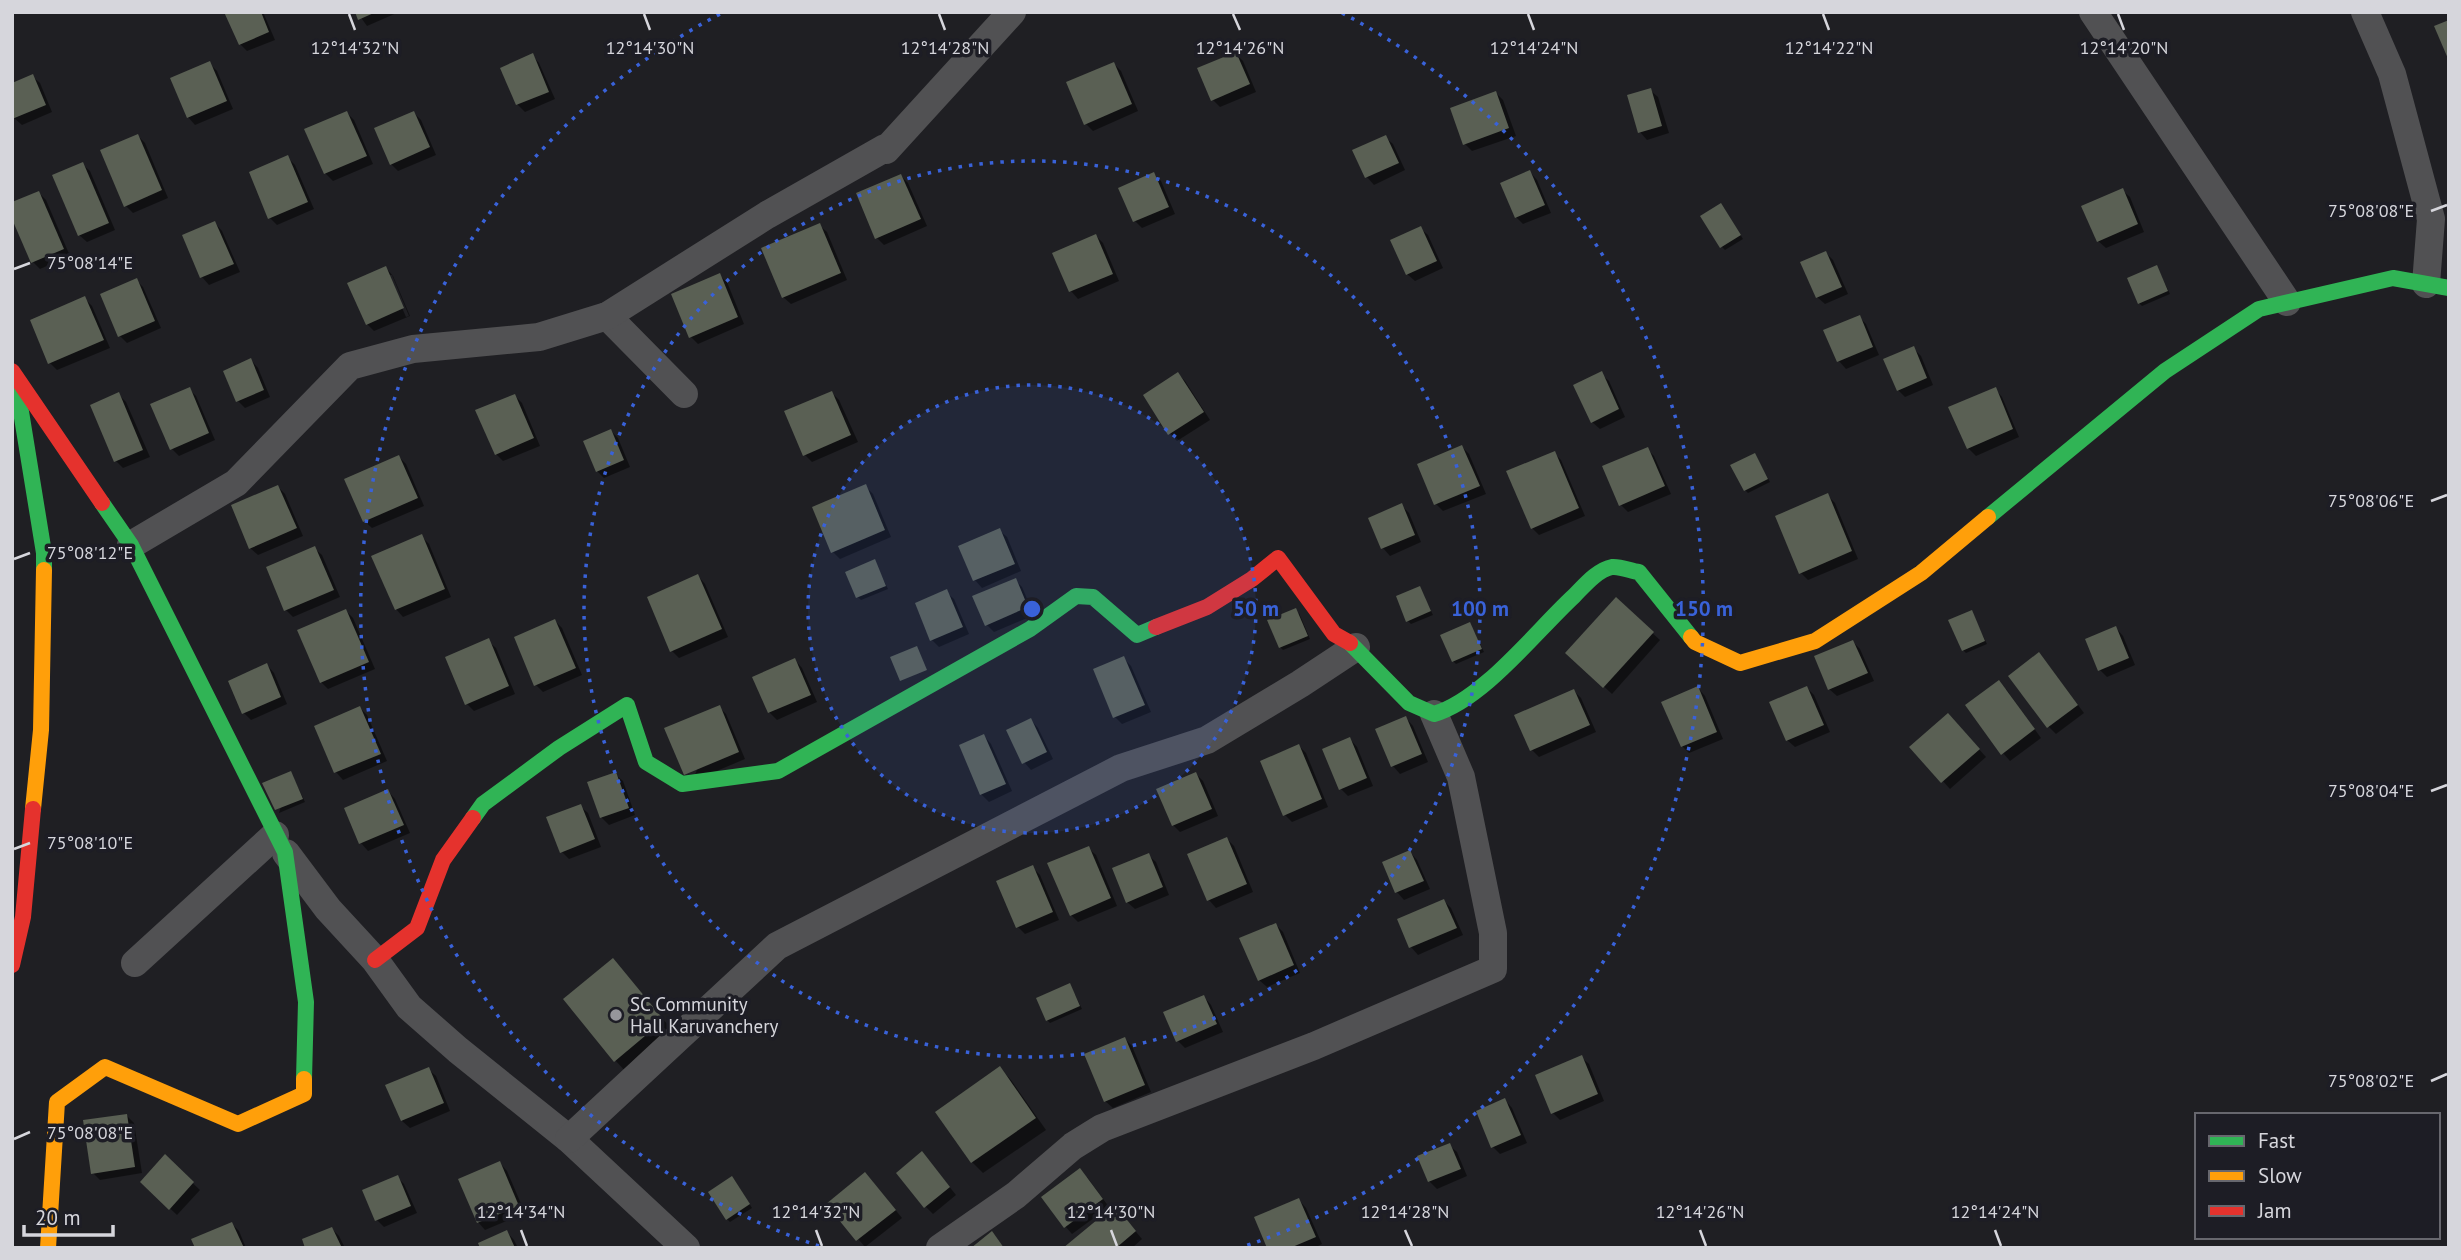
<svg xmlns="http://www.w3.org/2000/svg" width="2461" height="1260" font-family="'PT Sans',sans-serif">
<rect width="100%" height="100%" fill="#1f1f23"/>
<g fill="#0007" fill-rule="evenodd">
<polygon points="229,12 263,12 275,40 247,51 240,44"/>
<polygon points="357,12 399,12 367,26"/>
<polygon points="1236,54 1243,61 1256,92 1220,107 1213,100"/>
<polygon points="532,55 539,63 555,99 525,112 518,105 502,68"/>
<polygon points="209,63 217,71 233,109 195,125 188,117"/>
<polygon points="1114,64 1121,71 1138,111 1093,131 1086,124"/>
<polygon points="32,76 40,83 52,112 22,125 14,118"/>
<polygon points="1650,90 1658,97 1669,133 1647,140 1640,132"/>
<polygon points="1496,93 1503,100 1516,136 1472,151 1465,144"/>
<polygon points="347,113 354,120 373,164 333,181 325,173"/>
<polygon points="414,113 421,120 436,155 398,171 391,164"/>
<polygon points="138,136 145,143 168,198 133,213 126,206"/>
<polygon points="1385,137 1393,144 1405,170 1374,185 1367,177 1355,151"/>
<polygon points="287,157 295,165 314,209 277,225 270,218"/>
<polygon points="82,164 90,171 115,230 87,242 79,235"/>
<polygon points="1530,172 1537,180 1551,213 1523,224 1516,217"/>
<polygon points="1154,174 1161,181 1175,214 1142,228 1135,221"/>
<polygon points="901,176 908,183 927,226 884,245 877,238"/>
<polygon points="2122,190 2130,197 2144,232 2106,248 2098,241"/>
<polygon points="39,193 46,200 70,256 40,269 33,262"/>
<polygon points="1724,208 1743,239 1725,250 1722,247"/>
<polygon points="215,223 222,231 240,272 209,285 202,277 184,236"/>
<polygon points="819,225 827,232 847,280 791,304 783,297"/>
<polygon points="1420,228 1428,235 1443,268 1415,281 1407,274"/>
<polygon points="1096,236 1103,243 1119,281 1078,299 1071,291 1055,254"/>
<polygon points="1826,253 1833,260 1848,294 1825,304 1817,297"/>
<polygon points="2157,267 2170,294 2142,306 2139,303"/>
<path d="M 386,268 L 393,276 L 410,316 L 374,331 L 367,324 ZM 388,275 L 392,275 L 409,316 L 406,317 Z"/>
<polygon points="719,275 727,282 744,324 698,344 691,337"/>
<polygon points="136,280 143,287 161,328 127,343 120,336"/>
<polygon points="84,298 92,306 110,348 57,370 50,363"/>
<polygon points="1859,317 1866,324 1879,355 1846,369 1839,361 1826,331"/>
<polygon points="1914,349 1921,356 1933,385 1905,397 1898,390"/>
<polygon points="251,360 258,368 270,397 245,408 238,401"/>
<polygon points="1178,374 1185,381 1210,420 1177,441 1170,434"/>
<polygon points="1601,374 1609,381 1625,417 1600,429 1592,422"/>
<polygon points="189,389 196,396 215,440 179,456 172,449"/>
<polygon points="1995,389 2002,397 2019,437 1976,456 1968,448"/>
<polygon points="832,393 839,400 858,442 812,462 805,455"/>
<polygon points="118,394 126,402 150,457 123,468 116,461"/>
<polygon points="515,396 522,403 540,446 503,461 496,454"/>
<polygon points="611,431 618,438 630,467 604,478 597,471"/>
<polygon points="1462,447 1469,454 1486,494 1443,511 1436,504"/>
<polygon points="1647,449 1654,456 1671,494 1628,512 1621,505"/>
<polygon points="1554,453 1561,460 1585,516 1539,535 1532,528"/>
<polygon points="1755,455 1770,482 1748,493 1745,490"/>
<polygon points="399,457 406,464 424,506 372,528 364,521"/>
<polygon points="865,486 873,494 891,537 840,559 833,552"/>
<polygon points="278,487 285,494 303,536 258,555 250,548"/>
<polygon points="1827,495 1835,503 1858,559 1808,580 1801,573"/>
<polygon points="1402,506 1409,513 1421,542 1390,556 1383,548 1370,519"/>
<polygon points="999,530 1007,537 1021,571 982,588 975,580 961,547"/>
<polygon points="421,536 429,544 451,597 403,617 396,609"/>
<polygon points="314,548 322,555 340,597 293,617 286,610"/>
<polygon points="874,561 888,589 861,600 858,597"/>
<polygon points="698,576 705,584 728,637 679,658 672,651"/>
<polygon points="1015,580 1022,587 1034,615 994,632 987,625"/>
<polygon points="1420,588 1433,615 1411,624 1408,621"/>
<polygon points="946,592 954,599 969,634 939,647 932,640"/>
<polygon points="1616,600 1660,640 1612,694 1568,653"/>
<polygon points="346,611 353,618 375,669 328,689 321,682"/>
<polygon points="1971,612 1987,644 1966,653 1963,650"/>
<polygon points="1299,613 1310,639 1283,650 1280,647"/>
<polygon points="555,621 562,628 582,675 543,692 536,685"/>
<polygon points="1470,624 1484,652 1456,664 1453,661"/>
<polygon points="2116,628 2123,636 2135,665 2107,677 2100,670"/>
<polygon points="488,641 496,648 515,694 474,711 467,704"/>
<polygon points="1853,642 1860,649 1874,681 1837,696 1829,689"/>
<polygon points="1124,659 1131,666 1151,712 1122,724 1115,717"/>
<polygon points="795,660 802,668 817,702 777,720 769,712 754,678"/>
<polygon points="2046,662 2084,713 2056,734 2048,726"/>
<polygon points="267,665 274,673 287,704 251,720 244,713"/>
<polygon points="1698,688 1705,696 1723,739 1689,753 1682,746"/>
<polygon points="1807,688 1814,695 1830,732 1795,747 1787,740"/>
<polygon points="2006,689 2041,738 2010,761 2003,753"/>
<polygon points="1574,691 1581,698 1596,732 1539,757 1532,750"/>
<polygon points="719,707 726,714 745,759 693,781"/>
<polygon points="360,708 367,715 387,761 343,780 336,772 316,726"/>
<polygon points="1406,718 1413,726 1428,762 1400,774 1393,766 1377,730"/>
<polygon points="1031,720 1038,728 1053,759 1031,770 1024,762"/>
<polygon points="1955,722 1986,757 1950,789 1912,747"/>
<polygon points="984,736 991,744 1012,791 989,802 981,794"/>
<polygon points="1350,739 1357,747 1373,786 1348,796 1341,789"/>
<polygon points="1299,746 1306,753 1328,807 1292,822 1285,815"/>
<polygon points="291,773 305,802 279,813"/>
<polygon points="615,774 623,781 635,815 609,825 602,818 589,783"/>
<polygon points="1196,774 1203,781 1218,816 1180,832 1173,825"/>
<polygon points="388,791 395,799 410,833 368,851 361,843"/>
<polygon points="580,806 588,813 601,847 569,859 562,852"/>
<polygon points="1227,839 1234,846 1253,892 1216,908 1209,900"/>
<polygon points="1088,848 1096,855 1117,906 1078,922 1071,915"/>
<polygon points="1410,852 1417,860 1430,889 1404,900 1397,892"/>
<polygon points="1148,855 1156,862 1169,895 1135,909 1127,902"/>
<polygon points="1032,867 1040,875 1059,920 1025,934 1018,927"/>
<polygon points="1444,901 1451,908 1463,935 1418,955 1411,947 1399,920"/>
<polygon points="1276,925 1283,932 1300,973 1267,987 1259,980"/>
<polygon points="613,960 674,1032 626,1072 615,1060"/>
<polygon points="1070,985 1082,1009 1050,1023 1047,1020"/>
<polygon points="1204,997 1211,1005 1223,1032 1185,1048 1178,1041"/>
<polygon points="1125,1039 1132,1046 1151,1092 1113,1108 1105,1101"/>
<polygon points="1581,1057 1589,1064 1604,1101 1560,1120 1553,1113"/>
<polygon points="1000,1068 1011,1080 1046,1130 983,1173 972,1162"/>
<polygon points="428,1069 436,1076 450,1111 410,1128 402,1121 388,1086"/>
<polygon points="1505,1100 1512,1108 1527,1143 1500,1154 1493,1147"/>
<polygon points="127,1116 134,1123 142,1173 100,1180 93,1173"/>
<polygon points="1449,1145 1457,1152 1467,1176 1437,1189 1429,1181"/>
<polygon points="165,1157 200,1190 177,1215 142,1182"/>
<polygon points="929,1161 956,1195 933,1214 925,1206"/>
<polygon points="500,1163 507,1171 525,1213 485,1230 478,1222"/>
<polygon points="397,1177 404,1184 417,1213 384,1227 377,1220"/>
<polygon points="1087,1177 1109,1207 1072,1234 1065,1226"/>
<polygon points="735,1181 752,1208 730,1222 727,1219"/>
<polygon points="872,1181 902,1218 865,1247 828,1204"/>
<polygon points="1299,1200 1306,1208 1322,1244 1314,1248 1268,1248"/>
<polygon points="1122,1215 1142,1239 1132,1248 1068,1248"/>
<polygon points="232,1224 239,1231 246,1248 197,1248"/>
<polygon points="332,1229 339,1236 345,1248 307,1248"/>
<polygon points="507,1232 514,1240 518,1248 482,1248"/>
</g>
<g fill="#5a6054">
<polygon points="224,12 261,12 269,32 239,45"/>
<polygon points="355,12 376,12 358,20"/>
<polygon points="2449,20 2449,61 2434,26"/>
<polygon points="1236,52 1250,84 1211,101 1197,68"/>
<polygon points="533,53 549,92 516,105 500,68"/>
<polygon points="210,61 227,101 187,118 170,78"/>
<polygon points="1114,62 1132,104 1084,125 1066,82"/>
<polygon points="33,74 46,105 12,119 12,83"/>
<polygon points="1651,88 1662,126 1638,133 1627,95"/>
<polygon points="1496,91 1509,128 1463,145 1450,108"/>
<polygon points="347,111 367,156 324,174 304,129"/>
<polygon points="414,111 430,147 390,165 374,128"/>
<polygon points="138,134 162,190 124,207 100,150"/>
<polygon points="1386,135 1399,163 1365,178 1352,150"/>
<polygon points="288,155 308,202 268,219 249,172"/>
<polygon points="83,162 109,223 78,236 52,175"/>
<polygon points="1530,170 1545,205 1515,218 1500,183"/>
<polygon points="1154,172 1169,207 1133,222 1118,188"/>
<polygon points="901,174 921,219 875,239 856,193"/>
<polygon points="2123,188 2138,224 2097,242 2081,206"/>
<polygon points="39,191 64,249 31,263 12,219 12,202"/>
<polygon points="1721,203 1741,235 1720,248 1700,216"/>
<polygon points="215,221 234,264 200,278 182,235"/>
<polygon points="820,223 841,273 782,298 761,248"/>
<polygon points="1421,226 1437,261 1406,275 1390,240"/>
<polygon points="1096,234 1113,274 1069,292 1052,253"/>
<polygon points="1826,251 1842,287 1816,298 1800,262"/>
<polygon points="2157,265 2168,291 2138,304 2127,278"/>
<polygon points="386,266 404,308 366,325 347,283"/>
<polygon points="720,273 738,317 689,338 671,294"/>
<polygon points="137,278 155,321 118,337 100,294"/>
<polygon points="85,296 104,340 48,364 30,320"/>
<polygon points="1860,315 1873,347 1837,362 1823,330"/>
<polygon points="1914,346 1927,378 1897,391 1883,359"/>
<polygon points="251,358 264,390 236,402 223,371"/>
<polygon points="1602,371 1619,409 1591,423 1573,385"/>
<polygon points="1178,372 1204,412 1168,435 1143,395"/>
<polygon points="190,387 209,433 170,450 150,404"/>
<polygon points="1996,387 2013,429 1967,449 1948,407"/>
<polygon points="832,391 851,435 803,456 784,411"/>
<polygon points="119,392 143,450 114,462 90,405"/>
<polygon points="515,394 534,438 495,455 475,410"/>
<polygon points="611,429 624,460 596,472 583,441"/>
<polygon points="1462,445 1480,486 1434,505 1417,464"/>
<polygon points="1648,447 1665,486 1619,506 1602,466"/>
<polygon points="1555,451 1579,508 1531,529 1506,471"/>
<polygon points="1755,453 1768,479 1744,491 1730,465"/>
<polygon points="399,455 418,498 363,522 344,479"/>
<polygon points="866,484 885,530 831,553 812,507"/>
<polygon points="278,485 297,528 249,549 231,505"/>
<polygon points="1828,493 1852,551 1799,574 1775,516"/>
<polygon points="1402,503 1415,535 1381,549 1368,518"/>
<polygon points="1000,528 1015,564 973,581 958,546"/>
<polygon points="422,534 445,589 395,610 371,556"/>
<polygon points="315,546 334,590 284,611 266,567"/>
<polygon points="875,559 886,586 856,598 845,572"/>
<polygon points="698,574 722,629 670,652 647,597"/>
<polygon points="1016,578 1028,607 985,626 972,596"/>
<polygon points="1420,586 1431,611 1406,622 1396,596"/>
<polygon points="947,589 963,627 930,641 915,603"/>
<polygon points="1616,597 1654,632 1603,688 1565,653"/>
<polygon points="1296,608 1308,636 1279,648 1267,620"/>
<polygon points="346,609 369,662 320,683 297,630"/>
<polygon points="1972,610 1985,641 1962,651 1948,620"/>
<polygon points="555,619 576,668 534,686 514,637"/>
<polygon points="1470,622 1482,649 1452,662 1440,635"/>
<polygon points="2116,626 2129,658 2098,671 2085,639"/>
<polygon points="489,638 509,686 465,705 445,657"/>
<polygon points="1853,640 1868,673 1828,690 1814,656"/>
<polygon points="917,646 927,670 900,681 890,657"/>
<polygon points="2039,652 2078,705 2047,728 2008,676"/>
<polygon points="1124,656 1145,705 1113,718 1093,669"/>
<polygon points="795,658 811,695 768,713 752,677"/>
<polygon points="267,663 281,697 242,714 228,681"/>
<polygon points="1999,680 2035,729 2001,755 1965,705"/>
<polygon points="1698,686 1717,732 1681,747 1661,702"/>
<polygon points="1807,686 1824,725 1786,741 1769,702"/>
<polygon points="1574,689 1590,725 1530,751 1514,715"/>
<polygon points="720,705 739,752 684,775 664,728"/>
<polygon points="360,706 381,754 334,773 314,726"/>
<polygon points="1948,713 1980,749 1941,783 1909,747"/>
<polygon points="1406,716 1422,754 1391,767 1375,729"/>
<polygon points="1031,718 1047,752 1022,764 1006,730"/>
<polygon points="984,734 1006,784 980,795 959,745"/>
<polygon points="1350,737 1367,778 1339,790 1322,749"/>
<polygon points="1299,744 1322,799 1283,816 1260,761"/>
<polygon points="291,771 303,799 275,810 262,783"/>
<polygon points="616,772 629,808 600,818 587,782"/>
<polygon points="1196,772 1212,809 1172,826 1156,789"/>
<polygon points="388,789 404,825 359,844 344,808"/>
<polygon points="581,804 595,839 560,853 546,817"/>
<polygon points="1227,837 1247,884 1207,901 1187,854"/>
<polygon points="1089,846 1111,898 1070,916 1047,863"/>
<polygon points="1410,850 1424,881 1395,893 1382,862"/>
<polygon points="1149,853 1163,887 1126,903 1112,868"/>
<polygon points="1033,865 1053,912 1016,928 996,881"/>
<polygon points="1444,899 1457,928 1409,948 1397,919"/>
<polygon points="1276,923 1294,965 1258,981 1239,938"/>
<polygon points="613,958 664,1020 614,1062 563,999"/>
<polygon points="1070,983 1080,1006 1046,1021 1036,998"/>
<polygon points="1204,995 1217,1024 1176,1042 1163,1012"/>
<polygon points="1125,1037 1145,1085 1104,1102 1084,1054"/>
<polygon points="1582,1055 1598,1094 1551,1114 1535,1075"/>
<polygon points="1000,1066 1036,1118 971,1163 935,1112"/>
<polygon points="429,1067 444,1103 401,1121 385,1085"/>
<polygon points="1505,1098 1521,1135 1491,1148 1476,1111"/>
<polygon points="127,1114 135,1167 91,1174 83,1120"/>
<polygon points="1450,1143 1461,1169 1428,1182 1417,1156"/>
<polygon points="922,1151 950,1187 924,1208 896,1173"/>
<polygon points="165,1154 194,1182 169,1210 140,1182"/>
<polygon points="500,1161 519,1206 477,1223 458,1179"/>
<polygon points="1080,1168 1103,1199 1064,1228 1041,1197"/>
<polygon points="865,1172 896,1210 856,1241 826,1204"/>
<polygon points="398,1175 411,1206 375,1221 362,1190"/>
<polygon points="732,1176 750,1204 726,1220 708,1192"/>
<polygon points="1299,1198 1316,1237 1290,1248 1267,1248 1254,1217"/>
<polygon points="1115,1205 1136,1231 1116,1248 1063,1248"/>
<polygon points="232,1222 244,1248 195,1248 191,1239"/>
<polygon points="332,1227 342,1248 305,1248 302,1239"/>
<polygon points="507,1230 515,1248 480,1248 478,1243"/>
<polygon points="992,1231 1004,1248 971,1248"/>
</g>
<g fill="none" stroke-linecap="round" stroke-linejoin="round">
<g stroke="#515153" stroke-width="28">
<polyline points="2093,12 2287,302"/>
<polyline points="2365,12 2392,74 2431,219 2426,284"/>
<polyline points="607,316 684,394"/>
<polyline points="131,545 236,483 350,366 413,349 539,337 607,316 767,215 885,148 886,150 1012,12"/>
<polyline points="286,853 328,909 375,960 409,1007 458,1050 569,1139 686,1248"/>
<polyline points="135,963 275,835"/>
<polyline points="569,1139 777,946 1121,768 1207,740 1300,684 1356,647"/>
<polyline points="940,1248 1016,1195 1073,1146 1102,1128 1314,1046 1493,969 1493,933 1461,777 1434,714"/>
</g>
<g stroke="#30b455" stroke-width="16">
<polyline points="17,387 44,553 44,570"/>
<polyline points="102,503 131,545 285,852 306,1002 304,1079"/>
<polyline points="1988,517 2165,371 2259,309 2393,278 2449,288"/>
<path d="M 1350,643 L 1409,703 L 1434,714 C 1483,700 1536,631 1574,596 C 1584,586 1597,570 1612,567 C 1620,566 1631,571 1639,572 L 1691,637"/>
<polyline points="473,818 483,804 559,748 627,705 646,762 682,784 778,771 1030,629 1076,596 1093,597 1137,635 1156,627"/>
</g>
<g stroke="#ff9f0a" stroke-width="16">
<polyline points="1691,637 1695,642 1740,663 1815,641 1921,573 1988,517"/>
<polyline points="33,809 41,730 44,570"/>
<polyline points="48,1248 57,1102 105,1067 238,1124 304,1094 304,1079"/>
</g>
<g stroke="#e5322d" stroke-width="16">
<polyline points="12,371 102,503"/>
<polyline points="1156,627 1207,607 1252,579 1278,558 1334,634 1350,643"/>
<polyline points="375,960 417,928 443,860 473,818"/>
<polyline points="12,965 23,917 33,809"/>
</g>
</g>
<path fill="none" stroke="#d6d6dc" stroke-width="2.5" d="M 349,14 L 355,30M 644,14 L 650,30M 939,14 L 945,30M 1233,14 L 1240,30M 1528,14 L 1534,30M 1823,14 L 1829,30M 2118,14 L 2124,30M 2431,211 L 2447,205M 14,269 L 30,263M 2431,501 L 2447,495M 14,559 L 30,553M 2431,791 L 2447,785M 14,849 L 30,843M 2431,1081 L 2447,1074M 14,1139 L 30,1132M 521,1230 L 527,1246M 816,1230 L 822,1246M 1111,1230 L 1117,1246M 1405,1230 L 1412,1246M 1700,1230 L 1706,1246M 1995,1230 L 2001,1246"/>
<circle cx="1032" cy="609" r="224" fill="#3962d9" fill-opacity=".12"/>
<g fill="none" stroke="#3962d9" stroke-width="3.5" stroke-dasharray="3.5 7">
<circle cx="1032" cy="609" r="224"/>
<circle cx="1032" cy="609" r="448"/>
<path d="M819 1246A672 672 0 0 1 722 13M1342 13A672 672 0 0 1 1245 1246"/>
</g>
<circle fill="#96969b" stroke="#1d1d25" stroke-width="2.5" cx="616" cy="1015" r="7"/>
<g text-anchor="middle" dominant-baseline="central" stroke-width="7" stroke-linejoin="round" paint-order="stroke">
<g font-size="19" fill="#d6d6dc" stroke="#1d1d25" text-anchor="start">
<text x="630" y="1004">SC Community<tspan x="630" dy="22">Hall Karuvanchery</tspan></text>
</g>
</g>
<g font-size="18" text-anchor="middle" fill="#d6d6dc" stroke="#1d1d25" stroke-width="7" stroke-linejoin="round" paint-order="stroke">
<text x="355" y="54">12°14'32"N</text>
<text x="650" y="54">12°14'30"N</text>
<text x="945" y="54">12°14'28"N</text>
<text x="1240" y="54">12°14'26"N</text>
<text x="1534" y="54">12°14'24"N</text>
<text x="1829" y="54">12°14'22"N</text>
<text x="2124" y="54">12°14'20"N</text>
<text x="2371" y="217">75°08'08"E</text>
<text x="90" y="269">75°08'14"E</text>
<text x="2371" y="507">75°08'06"E</text>
<text x="90" y="559">75°08'12"E</text>
<text x="2371" y="797">75°08'04"E</text>
<text x="90" y="849">75°08'10"E</text>
<text x="2371" y="1087">75°08'02"E</text>
<text x="90" y="1139">75°08'08"E</text>
<text x="521" y="1218">12°14'34"N</text>
<text x="816" y="1218">12°14'32"N</text>
<text x="1111" y="1218">12°14'30"N</text>
<text x="1405" y="1218">12°14'28"N</text>
<text x="1700" y="1218">12°14'26"N</text>
<text x="1995" y="1218">12°14'24"N</text>
</g>
<circle cx="1032" cy="609" r="10" fill="#3962d9" stroke="#1d1d25" stroke-width="3.5"/>
<g font-size="21" text-anchor="middle" font-weight="bold" fill="#3962d9" stroke="#1d1d25" stroke-width="7" stroke-linejoin="round" paint-order="stroke">
<text x="1256" y="616">50 m</text>
<text x="1480" y="616">100 m</text>
<text x="1704" y="616">150 m</text>
</g>
<rect width="2461" height="1260" fill="none" stroke="#d6d6dc" stroke-width="28"/>
<rect x="2195" y="1113" width="245" height="126" fill="#1d1d25" stroke="#67676e" stroke-width="2"/>
<rect x="2209" y="1136" width="35" height="10" fill="#30b455" stroke="#67676e" stroke-width="2"/>
<text x="2258" y="1148" font-size="21" fill="#d6d6dc">Fast</text>
<rect x="2209" y="1171" width="35" height="10" fill="#ff9f0a" stroke="#67676e" stroke-width="2"/>
<text x="2258" y="1183" font-size="21" fill="#d6d6dc">Slow</text>
<rect x="2209" y="1206" width="35" height="10" fill="#e5322d" stroke="#67676e" stroke-width="2"/>
<text x="2258" y="1218" font-size="21" fill="#d6d6dc">Jam</text>
<path d="M24 1225v10h89v-10" fill="none" stroke="#d6d6dc" stroke-width="3.5"/>
<text x="35" y="1225" font-size="21" fill="#d6d6dc" stroke="#1d1d25" stroke-width="5" paint-order="stroke">20 m</text>
</svg>
